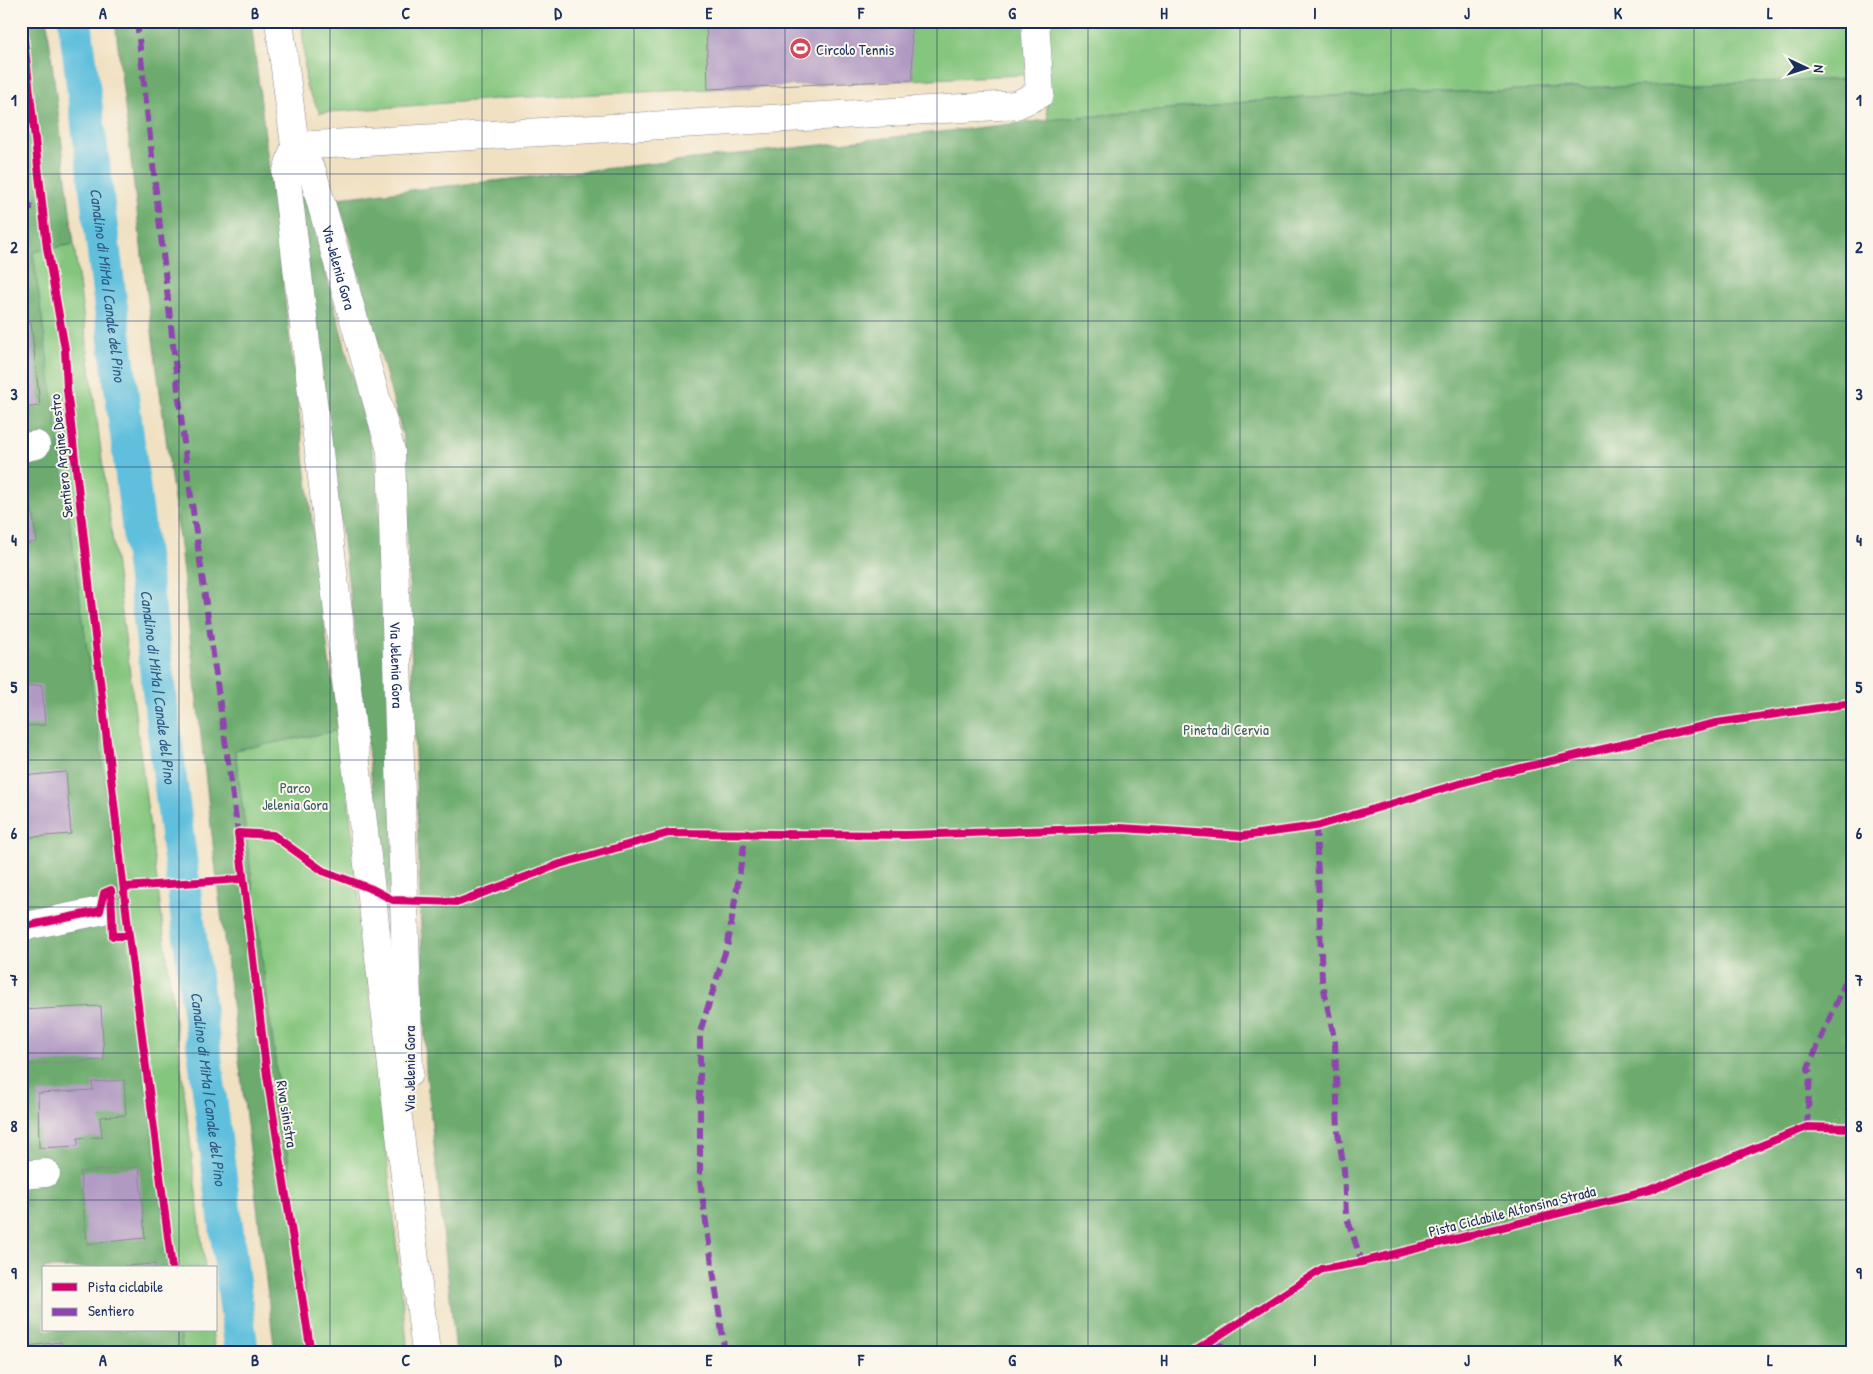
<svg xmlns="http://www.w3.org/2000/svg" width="1873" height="1374" font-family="'Patrick Hand',sans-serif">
<rect width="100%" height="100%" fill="#fbf7ec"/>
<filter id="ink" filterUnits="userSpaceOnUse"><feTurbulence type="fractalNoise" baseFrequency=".02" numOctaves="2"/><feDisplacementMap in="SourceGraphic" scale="10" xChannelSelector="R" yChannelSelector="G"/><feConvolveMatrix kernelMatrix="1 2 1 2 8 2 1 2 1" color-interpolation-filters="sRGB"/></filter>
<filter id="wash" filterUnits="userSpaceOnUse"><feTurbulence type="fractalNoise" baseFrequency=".0096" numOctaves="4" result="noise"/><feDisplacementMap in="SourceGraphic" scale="20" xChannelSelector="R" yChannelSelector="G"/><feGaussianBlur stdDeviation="1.12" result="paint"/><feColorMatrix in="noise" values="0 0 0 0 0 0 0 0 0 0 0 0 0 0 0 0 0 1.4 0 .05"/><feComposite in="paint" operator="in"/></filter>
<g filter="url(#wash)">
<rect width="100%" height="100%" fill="#f1e1c3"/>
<g fill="#85c67e" stroke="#507a6e">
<polygon points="302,21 1852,21 1852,79 1301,97 1048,120 1043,74 509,98 320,113 306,86"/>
<polygon points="74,244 183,1081 205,1268 162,1268 33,251"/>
<polygon points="341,730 408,1353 313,1353 235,750"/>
<polygon points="170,1330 212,1330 215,1353 173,1353"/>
</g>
<g fill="#6cab6d" stroke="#446d66">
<polygon points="21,21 47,21 74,244 33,252 171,1268 44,1268 44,1330 180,1330 183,1353 21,1353"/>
<polygon points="115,21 251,21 329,661 341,730 235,750 313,1353 275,1353 218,889 179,538 142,255"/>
<polygon points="1852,79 1852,1353 456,1353 426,1070 404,440 338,198 1048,120 1301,97"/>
<polygon points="299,171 377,469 391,744 396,1000 357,649 298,195"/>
</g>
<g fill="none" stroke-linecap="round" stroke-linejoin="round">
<path stroke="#5fbfdd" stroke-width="34" id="s1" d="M 75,21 L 242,1353"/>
</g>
<g id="blocks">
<g fill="#b19ac2">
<polygon points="706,21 911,21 913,80 708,89"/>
<polygon points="31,322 40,406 21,408 21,323"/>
<polygon points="26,472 37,542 21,544 21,473"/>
<polygon points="42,685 45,725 21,726 21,686"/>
<polygon points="66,772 71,834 21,838 21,776"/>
<polygon points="101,1006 104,1060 21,1065 21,1010"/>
<polygon points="124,1080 126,1115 100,1117 102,1137 78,1138 78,1146 39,1148 38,1093 93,1090 92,1082"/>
<polygon points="139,1167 145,1238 87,1244 80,1172"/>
<polygon points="21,1219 23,1219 26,1267 21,1268"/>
<polygon points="155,1264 155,1268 123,1268 123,1266"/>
<polygon points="61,1342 62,1353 21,1353 21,1347"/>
</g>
</g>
</g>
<g filter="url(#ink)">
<use href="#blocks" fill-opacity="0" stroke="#868890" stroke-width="1"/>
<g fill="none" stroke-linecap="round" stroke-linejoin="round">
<defs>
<g id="minor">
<polyline points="279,21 295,146 286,174 426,1353"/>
<path id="s2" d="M 295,146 L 312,171 L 391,451 L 409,1073"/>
<polyline points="295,146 1016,105 1040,94 1035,21"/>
<polyline points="21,448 36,445"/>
<polyline points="21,927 100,911"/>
<polyline points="21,1175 46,1173"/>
</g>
</defs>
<use href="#minor" stroke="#868890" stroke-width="29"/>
<polyline stroke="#868890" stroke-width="3" stroke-dasharray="1 4" stroke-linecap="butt" points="66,440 73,438"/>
<use href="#minor" stroke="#fff" stroke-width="28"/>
<g stroke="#8e44ad" stroke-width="6" stroke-dasharray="12 6" stroke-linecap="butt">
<polyline points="137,21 186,461 238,833"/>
<polyline points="21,209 43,205"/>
<polyline points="1316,826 1322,980 1335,1043 1338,1132 1344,1170 1346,1215 1362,1262"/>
<polyline points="1807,1127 1810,1074 1808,1068 1846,981 1852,975"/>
<polyline points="1213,1341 1234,1353"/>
<polyline points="725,1353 700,1181 700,1032 728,943 746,833"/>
</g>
<defs>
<g id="cycleway">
<polyline points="22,21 47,248 65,349 67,389 129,936 172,1268"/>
<polyline points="125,887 242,879"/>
<polyline points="21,927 100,911 104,893 111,890 113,936 129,936"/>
<polyline points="311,1353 267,1076 238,833 273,835 323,871 372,889 393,900 459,902 560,864 669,833 906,835 1121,828 1243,836 1316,826 1482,777 1716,723 1852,703"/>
<polyline points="1192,1353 1322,1269 1362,1262 1649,1191 1807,1127 1852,1128"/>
</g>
</defs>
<use href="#cycleway" stroke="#fbf7ec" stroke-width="11"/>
<use href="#cycleway" stroke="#d6006c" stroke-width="8"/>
</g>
</g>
<path fill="none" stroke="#1b2f5e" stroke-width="1" stroke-opacity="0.55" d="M 179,21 L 179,1268M 330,21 L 330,1353M 482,21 L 482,1353M 634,21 L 634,1353M 785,21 L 785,1353M 937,21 L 937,1353M 1088,21 L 1088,1353M 1240,21 L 1240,1353M 1391,21 L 1391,1353M 1542,21 L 1542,1353M 1694,21 L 1694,1353M 21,174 L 1852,174M 21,321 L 1852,321M 21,467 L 1852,467M 21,614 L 1852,614M 21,760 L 1852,760M 21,907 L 1852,907M 21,1053 L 1852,1053M 21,1200 L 1852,1200M 179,1330 L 179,1353"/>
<defs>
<symbol id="stadium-disc" viewBox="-11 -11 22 22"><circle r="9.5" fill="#d1495b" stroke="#fbf7ec"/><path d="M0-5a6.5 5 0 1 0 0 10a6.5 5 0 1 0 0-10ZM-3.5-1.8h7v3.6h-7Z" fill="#fff"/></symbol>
</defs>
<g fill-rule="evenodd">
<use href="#stadium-disc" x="788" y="36" width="25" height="25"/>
</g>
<g text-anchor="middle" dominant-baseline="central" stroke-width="4" stroke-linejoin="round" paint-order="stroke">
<g font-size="15" fill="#1b2f5e" stroke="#fbf7ec" text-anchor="start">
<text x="816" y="49">Circolo Tennis</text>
</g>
<g font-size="15" fill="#1b2f5e" stroke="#fbf7ec">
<text stroke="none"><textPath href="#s2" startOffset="130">Via Jelenia Gora</textPath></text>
<text transform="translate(61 456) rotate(-96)">Sentiero Argine Destro</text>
<text stroke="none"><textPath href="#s2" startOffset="535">Via Jelenia Gora</textPath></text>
<text transform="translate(409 1069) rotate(-90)">Via Jelenia Gora</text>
<text transform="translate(287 1114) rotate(81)">Riva sinistra</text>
<text transform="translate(1512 1211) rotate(-14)">Pista Ciclabile Alfonsina Strada</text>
</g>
<g font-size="15" fill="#3b5c68" stroke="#fbf7ec">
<text x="1226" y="729">Pineta di Cervia</text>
<text x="295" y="787">Parco<tspan x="295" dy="17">Jelenia Gora</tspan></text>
</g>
<g font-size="16" font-style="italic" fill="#2f5a84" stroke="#fbf7ec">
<text stroke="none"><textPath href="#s1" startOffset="266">Canalino di MiMa | Canale del Pino</textPath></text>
<text stroke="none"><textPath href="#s1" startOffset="671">Canalino di MiMa | Canale del Pino</textPath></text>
<text stroke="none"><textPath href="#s1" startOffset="1076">Canalino di MiMa | Canale del Pino</textPath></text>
</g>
</g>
<rect width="1873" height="1374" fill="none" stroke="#fbf7ec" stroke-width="55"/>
<rect x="42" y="1266" width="175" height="65" fill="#fbf7ec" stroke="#a1a7b3"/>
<rect x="52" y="1283" width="25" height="8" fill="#d6006c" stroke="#a1a7b3"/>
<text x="88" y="1292" font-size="15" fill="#1b2f5e">Pista ciclabile</text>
<rect x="52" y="1308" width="25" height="8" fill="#8e44ad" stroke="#a1a7b3"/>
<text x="88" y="1316" font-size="15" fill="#1b2f5e">Sentiero</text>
<g transform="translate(1806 68) rotate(94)" stroke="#fbf7ec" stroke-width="4" paint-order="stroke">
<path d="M0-4L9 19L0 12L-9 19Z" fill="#1b2f5e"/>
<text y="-8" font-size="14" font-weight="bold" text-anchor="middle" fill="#1b2f5e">N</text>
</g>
<rect x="28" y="28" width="1818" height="1318" fill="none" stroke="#1b2f5e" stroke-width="2"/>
<g font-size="16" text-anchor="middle" font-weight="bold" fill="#1b2f5e">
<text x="103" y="19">A</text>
<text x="255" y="19">B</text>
<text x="406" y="19">C</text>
<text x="558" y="19">D</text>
<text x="709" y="19">E</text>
<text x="861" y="19">F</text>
<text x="1012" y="19">G</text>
<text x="1164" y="19">H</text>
<text x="1315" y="19">I</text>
<text x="1467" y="19">J</text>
<text x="1618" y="19">K</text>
<text x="1770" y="19">L</text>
<text x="14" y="106">1</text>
<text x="1859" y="106">1</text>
<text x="14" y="253">2</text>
<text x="1859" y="253">2</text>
<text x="14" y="400">3</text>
<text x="1859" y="400">3</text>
<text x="14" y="546">4</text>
<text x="1859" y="546">4</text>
<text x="14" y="693">5</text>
<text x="1859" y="693">5</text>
<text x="14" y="839">6</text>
<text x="1859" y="839">6</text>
<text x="14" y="986">7</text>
<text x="1859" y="986">7</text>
<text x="14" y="1132">8</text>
<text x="1859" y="1132">8</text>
<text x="14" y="1279">9</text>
<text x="1859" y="1279">9</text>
<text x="103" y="1366">A</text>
<text x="255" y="1366">B</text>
<text x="406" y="1366">C</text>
<text x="558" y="1366">D</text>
<text x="709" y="1366">E</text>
<text x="861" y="1366">F</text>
<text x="1012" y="1366">G</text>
<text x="1164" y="1366">H</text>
<text x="1315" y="1366">I</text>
<text x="1467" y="1366">J</text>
<text x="1618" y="1366">K</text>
<text x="1770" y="1366">L</text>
</g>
</svg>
